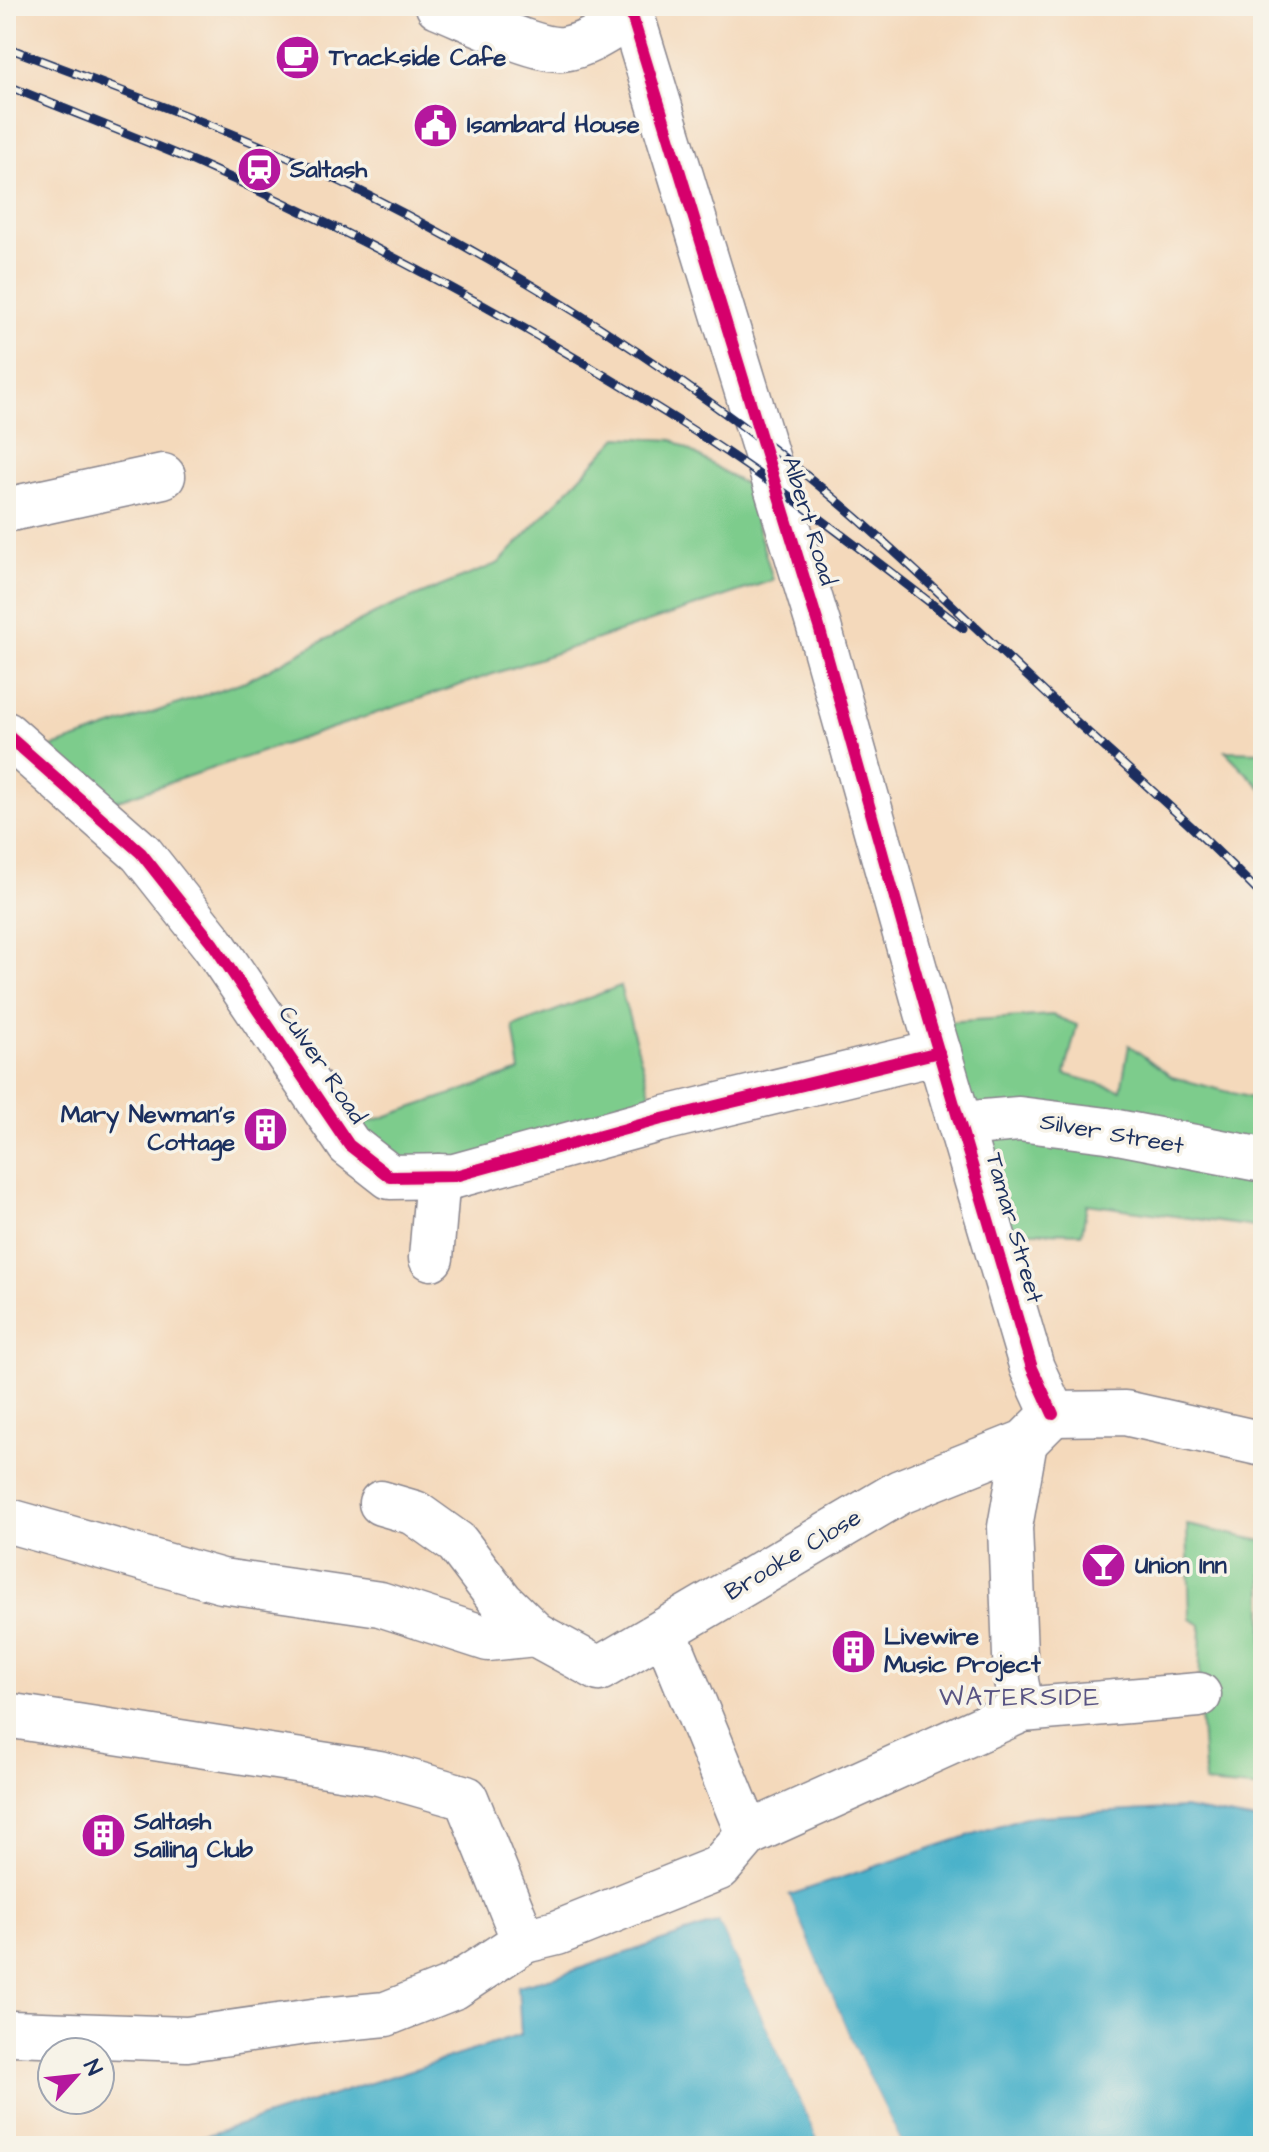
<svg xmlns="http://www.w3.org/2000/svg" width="1269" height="2152" font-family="'Architects Daughter',sans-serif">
<rect width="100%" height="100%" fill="#f7f3e8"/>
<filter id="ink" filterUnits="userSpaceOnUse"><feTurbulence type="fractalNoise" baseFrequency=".0125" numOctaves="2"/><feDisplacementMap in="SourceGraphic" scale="16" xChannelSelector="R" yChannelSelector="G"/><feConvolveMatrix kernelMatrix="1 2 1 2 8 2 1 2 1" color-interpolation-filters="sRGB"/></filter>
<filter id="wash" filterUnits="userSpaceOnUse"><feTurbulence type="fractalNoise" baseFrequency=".006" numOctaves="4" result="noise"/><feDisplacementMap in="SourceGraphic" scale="32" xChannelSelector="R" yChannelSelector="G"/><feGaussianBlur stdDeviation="1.8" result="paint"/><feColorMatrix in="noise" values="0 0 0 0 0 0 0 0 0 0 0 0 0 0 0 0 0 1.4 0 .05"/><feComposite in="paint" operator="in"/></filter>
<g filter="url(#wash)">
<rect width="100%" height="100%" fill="#f4d9bb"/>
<g fill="#7dcc8c" stroke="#4c7e75" stroke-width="2">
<polygon points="618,437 673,440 745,485 773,580 91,809 30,755 248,680 382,610 499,563"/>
<polygon points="1225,751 1263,752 1263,790"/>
<polygon points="620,986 658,1120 390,1177 340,1132 520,1071 513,1027"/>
<polygon points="1052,1015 1077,1025 1065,1074 1121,1090 1129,1045 1172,1077 1263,1101 1263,1228 1087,1204 1082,1233 992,1231 930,1023"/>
<polygon points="1187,1525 1263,1541 1263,1789 1205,1784 1199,1695 1201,1625 1190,1619"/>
</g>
<g fill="#4bb2ca" stroke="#337094" stroke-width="2">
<polygon points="1183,1808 1263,1822 1263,2146 903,2146 851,2040 789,1895 1025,1817"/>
<polygon points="719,1922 821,2146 173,2146 521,2035 518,1986 560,1975"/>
</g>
<g fill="#f4d9bb">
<polygon points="789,1895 851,2040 903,2146 899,2146 847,2041 785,1896"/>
<polygon points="723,1920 825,2144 825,2146 821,2146 719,1922"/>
</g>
</g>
<g filter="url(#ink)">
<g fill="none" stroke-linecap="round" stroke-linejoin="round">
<defs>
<g id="minor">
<path d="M 438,6 C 466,17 536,52 563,49 C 587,46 611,28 631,16"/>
<polyline points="629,6 819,627 930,1023 1032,1368 1053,1414"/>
<polyline points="6,510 163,476"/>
<polyline points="6,734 141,853 213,944 349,1145 390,1177 455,1176 658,1120 939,1052"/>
<polyline points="961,1124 1019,1119 1107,1130 1263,1160"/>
<polyline points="431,1258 438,1176"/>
<polyline points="1053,1414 1125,1413 1263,1444"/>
<polyline points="381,1503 415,1513 457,1543 501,1601 535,1634 599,1669 900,1492 1025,1442 1053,1414"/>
<polyline points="6,1520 222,1581 380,1604 488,1639 535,1634"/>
<polyline points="665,1632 748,1834"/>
<polyline points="1022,1710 1016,1681 1010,1527 1025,1442"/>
<polyline points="6,1715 379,1773 466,1798 524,1941 557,1933 719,1868 748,1834 1022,1710 1199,1695"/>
<polyline points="12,2033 187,2039 313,2021 386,2014 454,1987 524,1941"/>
</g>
</defs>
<use href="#minor" stroke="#88848c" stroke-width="47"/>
<use href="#minor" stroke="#fff" stroke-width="44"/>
<defs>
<g id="rail">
<path d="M 6,47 C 128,94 253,137 370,196 C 518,271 661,361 792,464 C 879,532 957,611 1038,686 C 1113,757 1192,823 1263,897"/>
<path d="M 6,85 C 71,112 137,137 202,165 C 366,238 528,326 680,422 C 779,484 871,557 963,628"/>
</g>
</defs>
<use href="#rail" stroke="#1b2f5e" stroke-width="9"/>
<use href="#rail" stroke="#f7f3e8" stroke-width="6" stroke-dasharray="18" stroke-linecap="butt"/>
<defs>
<g id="cycleway">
<polyline points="629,6 819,627 930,1023 1032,1368 1053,1414"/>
<polyline points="6,734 141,853 213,944 349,1145 390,1177 455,1176 658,1120 939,1052"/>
</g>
</defs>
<use href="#cycleway" stroke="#f7f3e8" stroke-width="17"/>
<use href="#cycleway" stroke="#d6006c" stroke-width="12"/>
</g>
</g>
<defs>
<symbol id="cafe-disc" viewBox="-11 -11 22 22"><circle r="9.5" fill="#b5179e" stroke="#f7f3e8"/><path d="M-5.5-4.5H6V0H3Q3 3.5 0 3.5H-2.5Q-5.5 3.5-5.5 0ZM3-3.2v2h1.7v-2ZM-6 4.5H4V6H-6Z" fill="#fff"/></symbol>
<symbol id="civic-disc" viewBox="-11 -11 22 22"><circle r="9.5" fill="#b5179e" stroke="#f7f3e8"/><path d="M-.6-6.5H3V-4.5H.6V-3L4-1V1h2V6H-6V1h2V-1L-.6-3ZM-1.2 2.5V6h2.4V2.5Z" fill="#fff"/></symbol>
<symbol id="station-disc" viewBox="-11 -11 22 22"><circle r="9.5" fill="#b5179e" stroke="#f7f3e8"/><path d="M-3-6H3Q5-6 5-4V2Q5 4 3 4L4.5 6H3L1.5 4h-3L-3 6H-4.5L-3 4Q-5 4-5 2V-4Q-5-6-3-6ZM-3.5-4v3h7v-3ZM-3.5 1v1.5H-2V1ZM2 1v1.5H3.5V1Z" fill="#fff"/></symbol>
<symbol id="building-disc" viewBox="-11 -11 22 22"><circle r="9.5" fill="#b5179e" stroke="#f7f3e8"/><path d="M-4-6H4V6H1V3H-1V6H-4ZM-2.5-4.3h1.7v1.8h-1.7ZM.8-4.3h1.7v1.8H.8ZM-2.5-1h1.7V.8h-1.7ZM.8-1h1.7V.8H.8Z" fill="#fff"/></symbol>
<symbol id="bar-disc" viewBox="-11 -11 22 22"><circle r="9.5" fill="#b5179e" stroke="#f7f3e8"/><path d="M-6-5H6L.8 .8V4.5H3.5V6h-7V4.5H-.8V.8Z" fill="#fff"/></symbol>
</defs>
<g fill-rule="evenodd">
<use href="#cafe-disc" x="272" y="32" width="51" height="51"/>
<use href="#civic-disc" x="410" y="100" width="51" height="51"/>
<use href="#station-disc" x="234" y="144" width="51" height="51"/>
<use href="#building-disc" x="240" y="1104" width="51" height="51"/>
<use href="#bar-disc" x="1078" y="1540" width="51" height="51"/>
<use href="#building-disc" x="828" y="1626" width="51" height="51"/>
<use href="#building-disc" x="78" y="1810" width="51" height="51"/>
</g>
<g text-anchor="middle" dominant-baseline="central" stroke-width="7" stroke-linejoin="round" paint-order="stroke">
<g font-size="24" font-weight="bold" fill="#1b2f5e" stroke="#f7f3e8" text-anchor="start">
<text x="329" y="58">Trackside Cafe</text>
<text x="467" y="125">Isambard House</text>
<text x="290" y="170">Saltash</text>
<text x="235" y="1115" text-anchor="end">Mary Newman's<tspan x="235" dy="28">Cottage</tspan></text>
<text x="1135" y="1566">Union Inn</text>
<text x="884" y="1637">Livewire<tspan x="884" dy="28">Music Project</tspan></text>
<text x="134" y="1822">Saltash<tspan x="134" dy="28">Sailing Club</tspan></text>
</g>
<g font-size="24" fill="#1b2f5e" stroke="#f7f3e8">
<text transform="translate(809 521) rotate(73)">Albert Road</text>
<text transform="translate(322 1065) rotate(56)">Culver Road</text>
<text transform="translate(1112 1134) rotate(10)">Silver Street</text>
<text transform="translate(1014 1228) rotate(74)">Tamar Street</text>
<text transform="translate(793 1555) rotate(-31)">Brooke Close</text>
</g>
<g font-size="26" letter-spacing="2" fill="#595483" stroke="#f7f3e8">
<text x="1020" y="1697">WATERSIDE</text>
</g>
</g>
<rect width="1269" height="2152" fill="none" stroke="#f7f3e8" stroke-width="32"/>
<g transform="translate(76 2076) rotate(63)"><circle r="38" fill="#f7f3e8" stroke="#9fa5b1" stroke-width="2"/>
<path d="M0-6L14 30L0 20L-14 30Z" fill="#b5179e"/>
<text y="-12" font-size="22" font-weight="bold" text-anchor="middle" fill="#1b2f5e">N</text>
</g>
</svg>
